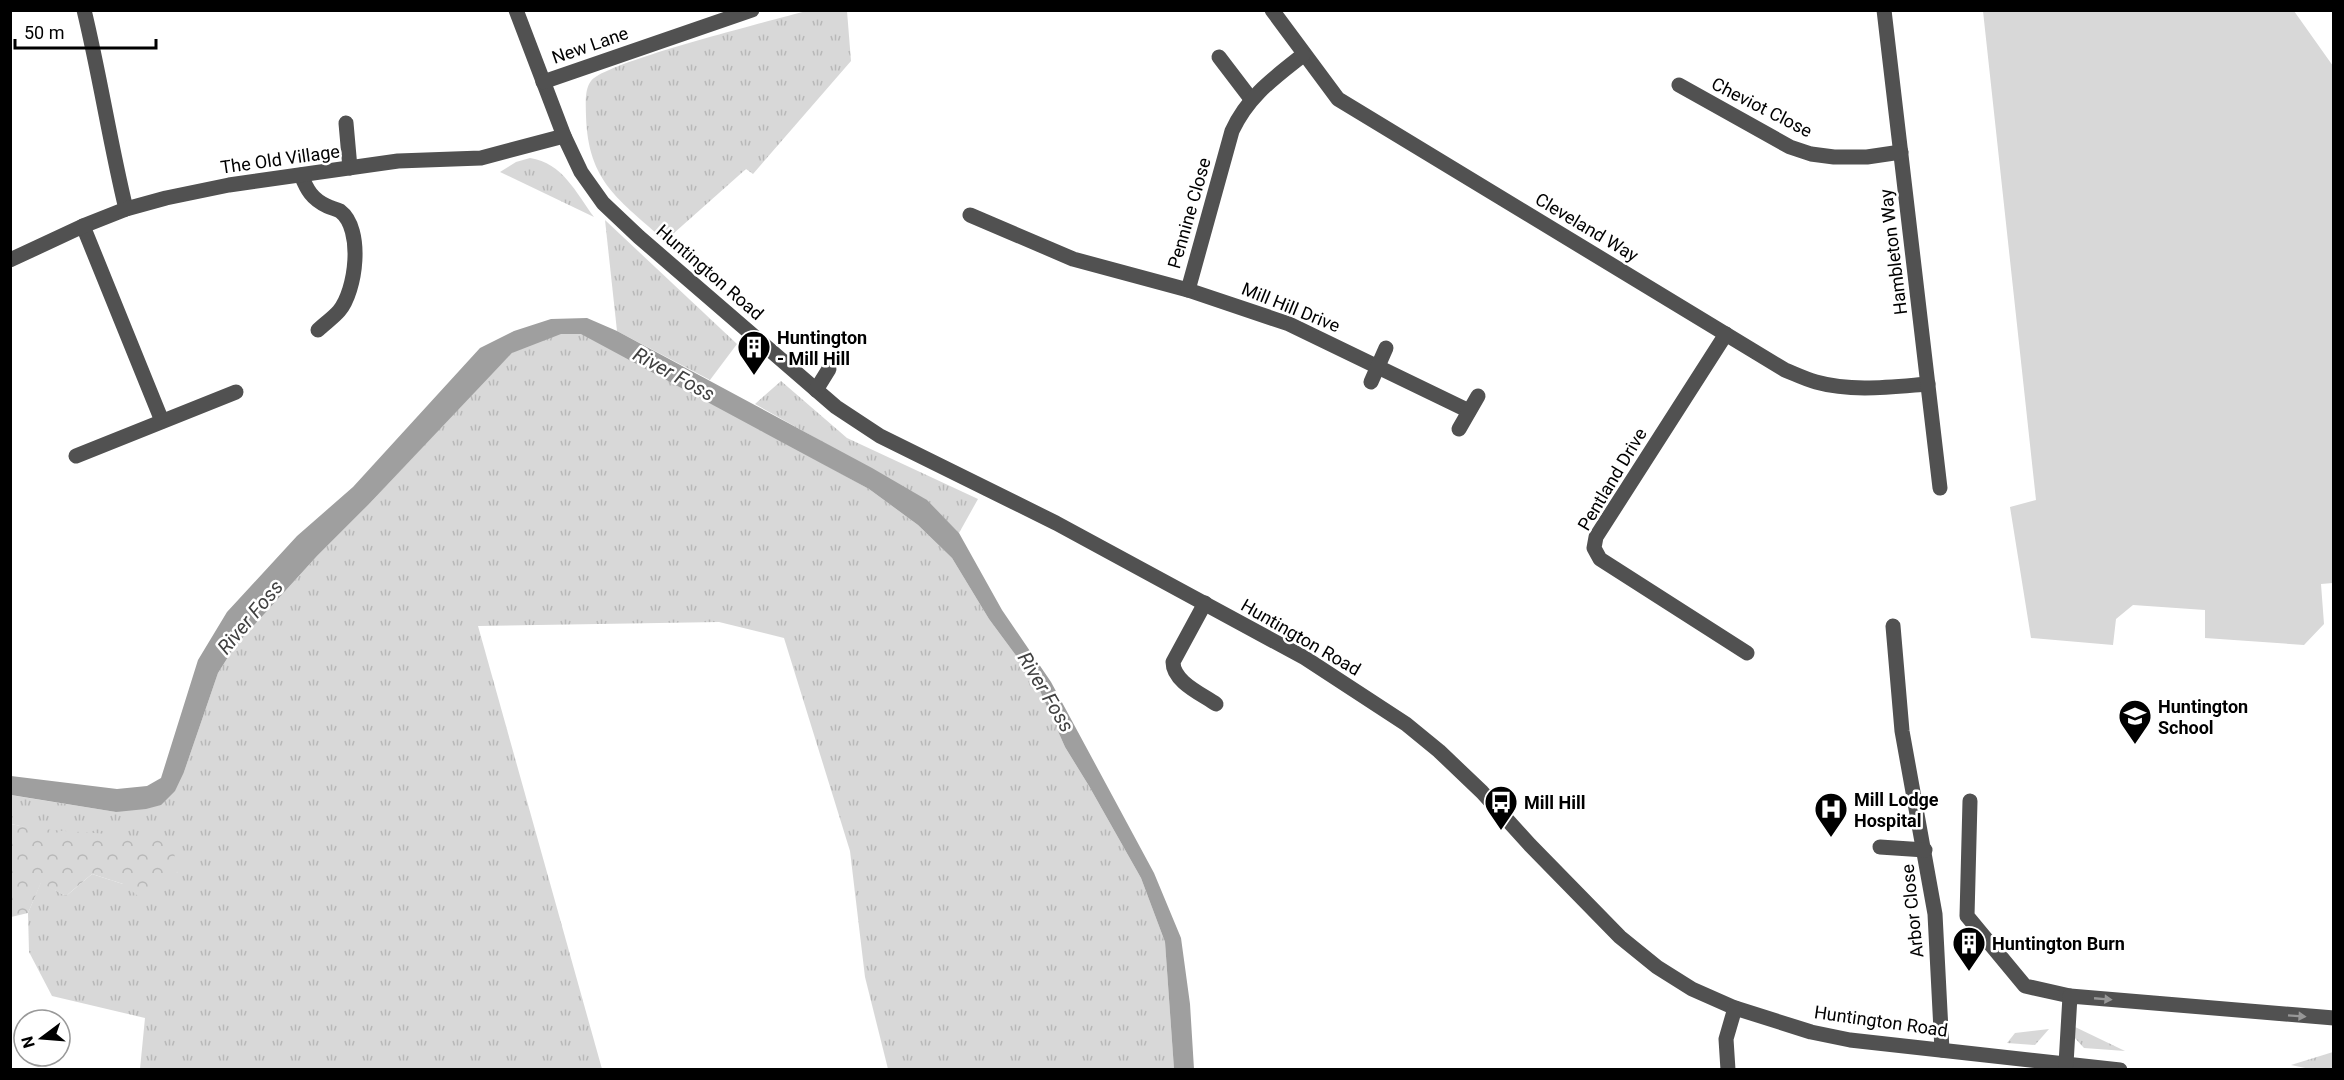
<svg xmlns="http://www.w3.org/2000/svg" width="2344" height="1080" font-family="Roboto,sans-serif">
<defs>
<pattern id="grass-tufts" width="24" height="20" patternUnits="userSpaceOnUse" patternTransform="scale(1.5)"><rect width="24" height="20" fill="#d8d8d8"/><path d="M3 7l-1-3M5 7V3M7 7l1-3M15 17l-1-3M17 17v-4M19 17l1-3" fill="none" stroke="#b8b8b8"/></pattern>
<pattern id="forest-crowns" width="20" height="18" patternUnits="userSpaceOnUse" patternTransform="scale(1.5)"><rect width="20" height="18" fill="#d8d8d8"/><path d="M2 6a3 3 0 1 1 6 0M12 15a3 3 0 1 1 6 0" fill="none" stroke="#b8b8b8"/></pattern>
</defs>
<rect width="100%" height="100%" fill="#fff"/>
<g fill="url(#grass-tufts)">
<path d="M 806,11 L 847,11 L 851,61 L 753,174 L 746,169 L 665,241 C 620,200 588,183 586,116 C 586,106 584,90 591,81 C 604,62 774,20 806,11 Z"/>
<path d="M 530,158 C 563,163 576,193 594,217 L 500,172 L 516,162 Z"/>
<polygon points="605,220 737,344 710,380 617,331"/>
<polygon points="558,333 586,333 869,489 918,525 952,558 989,619 1037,684 1065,747 1089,786 1141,878 1165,942 1174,1069 888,1069 865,977 850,851 784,638 719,622 478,626 602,1069 140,1069 145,1018 52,996 29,952 28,913 41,882 66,896 92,874 123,884 178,872 38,830 11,824 10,795 116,812 184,772 218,673 235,646 317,556 370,503 489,376 514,351"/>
<polygon points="781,381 847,438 978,499 959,533 926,500 755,404"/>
<polygon points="2073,1026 2125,1051 2084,1048 2074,1037"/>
<polygon points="2049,1029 2035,1045 2007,1043 2015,1033"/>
<polygon points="2333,1052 2333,1069 2310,1069 2291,1065"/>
</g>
<path fill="url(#forest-crowns)" d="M 11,824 C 64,835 119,830 172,843 L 178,872 L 138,896 L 123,884 L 92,874 L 66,896 L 41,883 L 28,913 L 11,917 Z"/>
<polygon fill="#d8d8d8" points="1983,11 2294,11 2333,66 2333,583 2321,584 2324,624 2304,645 2205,638 2205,610 2133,605 2116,619 2113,645 2031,638 2010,507 2036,500"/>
<polygon fill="#9f9f9f" points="587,318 617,331 872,468 927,500 959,533 1002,610 1051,682 1154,873 1181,938 1190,1004 1194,1069 1174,1069 1165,942 1141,878 1089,786 1065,747 1037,684 989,619 952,558 918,525 869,489 581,334 561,334 512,353 370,503 317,556 235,646 218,673 184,772 175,791 161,805 146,809 116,812 11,795 11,776 117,789 147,786 161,778 198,660 227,612 297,536 353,487 480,348 514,331 551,319"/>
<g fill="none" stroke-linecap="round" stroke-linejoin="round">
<g stroke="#515151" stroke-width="15">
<path d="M 84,10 C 100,76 110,143 126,209"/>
<polyline points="516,10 564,136 581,172 603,203 639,237 836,407 880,436 1056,523 1305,658 1406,724 1439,751 1482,792 1530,845 1620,937 1657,967 1692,989 1735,1008 1811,1032 1850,1040 2120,1070"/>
<path d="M 1272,10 L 1338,99 L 1785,370 C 1795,374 1805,379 1816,382 C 1852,392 1890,387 1928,384"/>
<polyline points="1884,10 1940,488"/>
<polyline points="1219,57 1251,99"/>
<polyline points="543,82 752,10"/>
<polyline points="1679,85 1790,147 1811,154 1834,157 1867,157 1901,152"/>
<polyline points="346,123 350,168"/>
<path d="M 301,175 C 307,190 312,199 327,206 C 331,208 336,209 340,211 C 364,229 356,291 339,311 C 333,318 324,324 318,330"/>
<polyline points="970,215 1073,259 1188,290 1289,324 1469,411"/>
<polyline points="83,226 162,421"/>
<polyline points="10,260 83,226 126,209 166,198 229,185 398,161 481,158 564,136"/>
<path d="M 1188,290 L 1232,131 C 1248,96 1274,78 1303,55"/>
<polyline points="1726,334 1596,537 1594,548 1600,559 1747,653"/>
<polyline points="1371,382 1386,348"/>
<polyline points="816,390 829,369"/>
<polyline points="1459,429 1478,396"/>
<polyline points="76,456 236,392"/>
<path d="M 1205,603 L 1173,662 C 1173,682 1202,694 1216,704"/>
<polyline points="1893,626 1902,731 1935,914 1942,1050"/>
<polyline points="1970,801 1967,916 2025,986 2070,996"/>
<polyline points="1880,847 1925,850"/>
<polyline points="2066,1064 2070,996 2334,1018"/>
<polyline points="1728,1070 1726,1039 1735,1008"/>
</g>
</g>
<defs><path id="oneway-solid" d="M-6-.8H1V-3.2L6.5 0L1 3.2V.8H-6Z" transform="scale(1.5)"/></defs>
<g fill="#979797">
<use href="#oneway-solid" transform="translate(2103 999) rotate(5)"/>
<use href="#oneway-solid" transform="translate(2297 1016) rotate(4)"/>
</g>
<defs>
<symbol id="building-pin" viewBox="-11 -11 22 30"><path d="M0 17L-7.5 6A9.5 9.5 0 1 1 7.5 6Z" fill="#000" stroke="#fff"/><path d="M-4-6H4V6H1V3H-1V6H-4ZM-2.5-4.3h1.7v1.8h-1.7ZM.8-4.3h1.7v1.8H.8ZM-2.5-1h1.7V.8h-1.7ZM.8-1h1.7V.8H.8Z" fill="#fff"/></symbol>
<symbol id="school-pin" viewBox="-11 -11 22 30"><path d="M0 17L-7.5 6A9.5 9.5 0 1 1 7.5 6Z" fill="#000" stroke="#fff"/><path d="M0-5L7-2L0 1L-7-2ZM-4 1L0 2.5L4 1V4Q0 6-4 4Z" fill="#fff"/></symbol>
<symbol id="bus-pin" viewBox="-11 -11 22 30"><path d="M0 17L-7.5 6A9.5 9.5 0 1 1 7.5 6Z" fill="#000" stroke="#fff"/><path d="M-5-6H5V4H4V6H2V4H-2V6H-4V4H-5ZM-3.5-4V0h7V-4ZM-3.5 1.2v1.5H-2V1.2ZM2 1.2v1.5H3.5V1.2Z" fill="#fff"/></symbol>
<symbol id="hospital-pin" viewBox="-11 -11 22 30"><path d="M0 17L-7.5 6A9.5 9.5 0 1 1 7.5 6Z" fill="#000" stroke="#fff"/><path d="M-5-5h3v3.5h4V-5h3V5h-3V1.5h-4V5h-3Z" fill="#fff"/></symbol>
</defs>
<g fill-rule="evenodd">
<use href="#building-pin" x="735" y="328" width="38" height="52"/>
<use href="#school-pin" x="2116" y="697" width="38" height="52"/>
<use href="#bus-pin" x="1482" y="783" width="38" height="52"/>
<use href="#hospital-pin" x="1812" y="790" width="38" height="52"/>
<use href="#building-pin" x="1950" y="924" width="38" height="52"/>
</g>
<g text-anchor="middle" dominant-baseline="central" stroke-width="5" stroke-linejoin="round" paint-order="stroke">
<g font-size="18" fill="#000" stroke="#fff">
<text transform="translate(590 45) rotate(-19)">New Lane</text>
<text transform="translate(1762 107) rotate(27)">Cheviot Close</text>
<text transform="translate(280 159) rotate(-8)">The Old Village</text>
<text transform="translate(1189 213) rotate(-74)">Pennine Close</text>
<text transform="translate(1587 227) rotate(31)">Cleveland Way</text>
<text transform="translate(1893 252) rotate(-97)">Hambleton Way</text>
<text transform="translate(710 272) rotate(41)">Huntington Road</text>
<text transform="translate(1291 307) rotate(22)">Mill Hill Drive</text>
<text transform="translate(1612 479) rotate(-59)">Pentland Drive</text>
<text transform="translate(1301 637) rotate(30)">Huntington Road</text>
<text transform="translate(1912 911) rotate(-96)">Arbor Close</text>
<text transform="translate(1881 1021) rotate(8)">Huntington Road</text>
</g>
<g font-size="18" font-weight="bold" fill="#000" stroke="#fff" text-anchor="start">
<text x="777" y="337">Huntington<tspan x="777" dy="21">- Mill Hill</tspan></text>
<text x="2158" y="706">Huntington<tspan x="2158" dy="21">School</tspan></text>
<text x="1854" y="799">Mill Lodge<tspan x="1854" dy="21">Hospital</tspan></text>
<text x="1524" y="802">Mill Hill</text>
<text x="1992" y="943">Huntington Burn</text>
</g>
<g font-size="20" font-style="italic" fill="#404040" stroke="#fff">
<text transform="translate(674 374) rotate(29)">River Foss</text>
<text transform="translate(250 617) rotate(-50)">River Foss</text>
<text transform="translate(1046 692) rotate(59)">River Foss</text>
</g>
</g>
<rect width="2344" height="1080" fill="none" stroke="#000000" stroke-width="24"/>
<g transform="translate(42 1038) rotate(254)"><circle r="28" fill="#ffffff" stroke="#999999" stroke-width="1.5"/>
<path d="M0-4.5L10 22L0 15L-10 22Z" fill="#000000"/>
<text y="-9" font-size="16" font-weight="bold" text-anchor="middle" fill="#000000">N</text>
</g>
<path d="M15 39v9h141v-9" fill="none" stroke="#000000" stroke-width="3"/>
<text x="24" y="39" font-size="18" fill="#000000" stroke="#ffffff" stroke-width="4.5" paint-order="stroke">50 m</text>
</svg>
